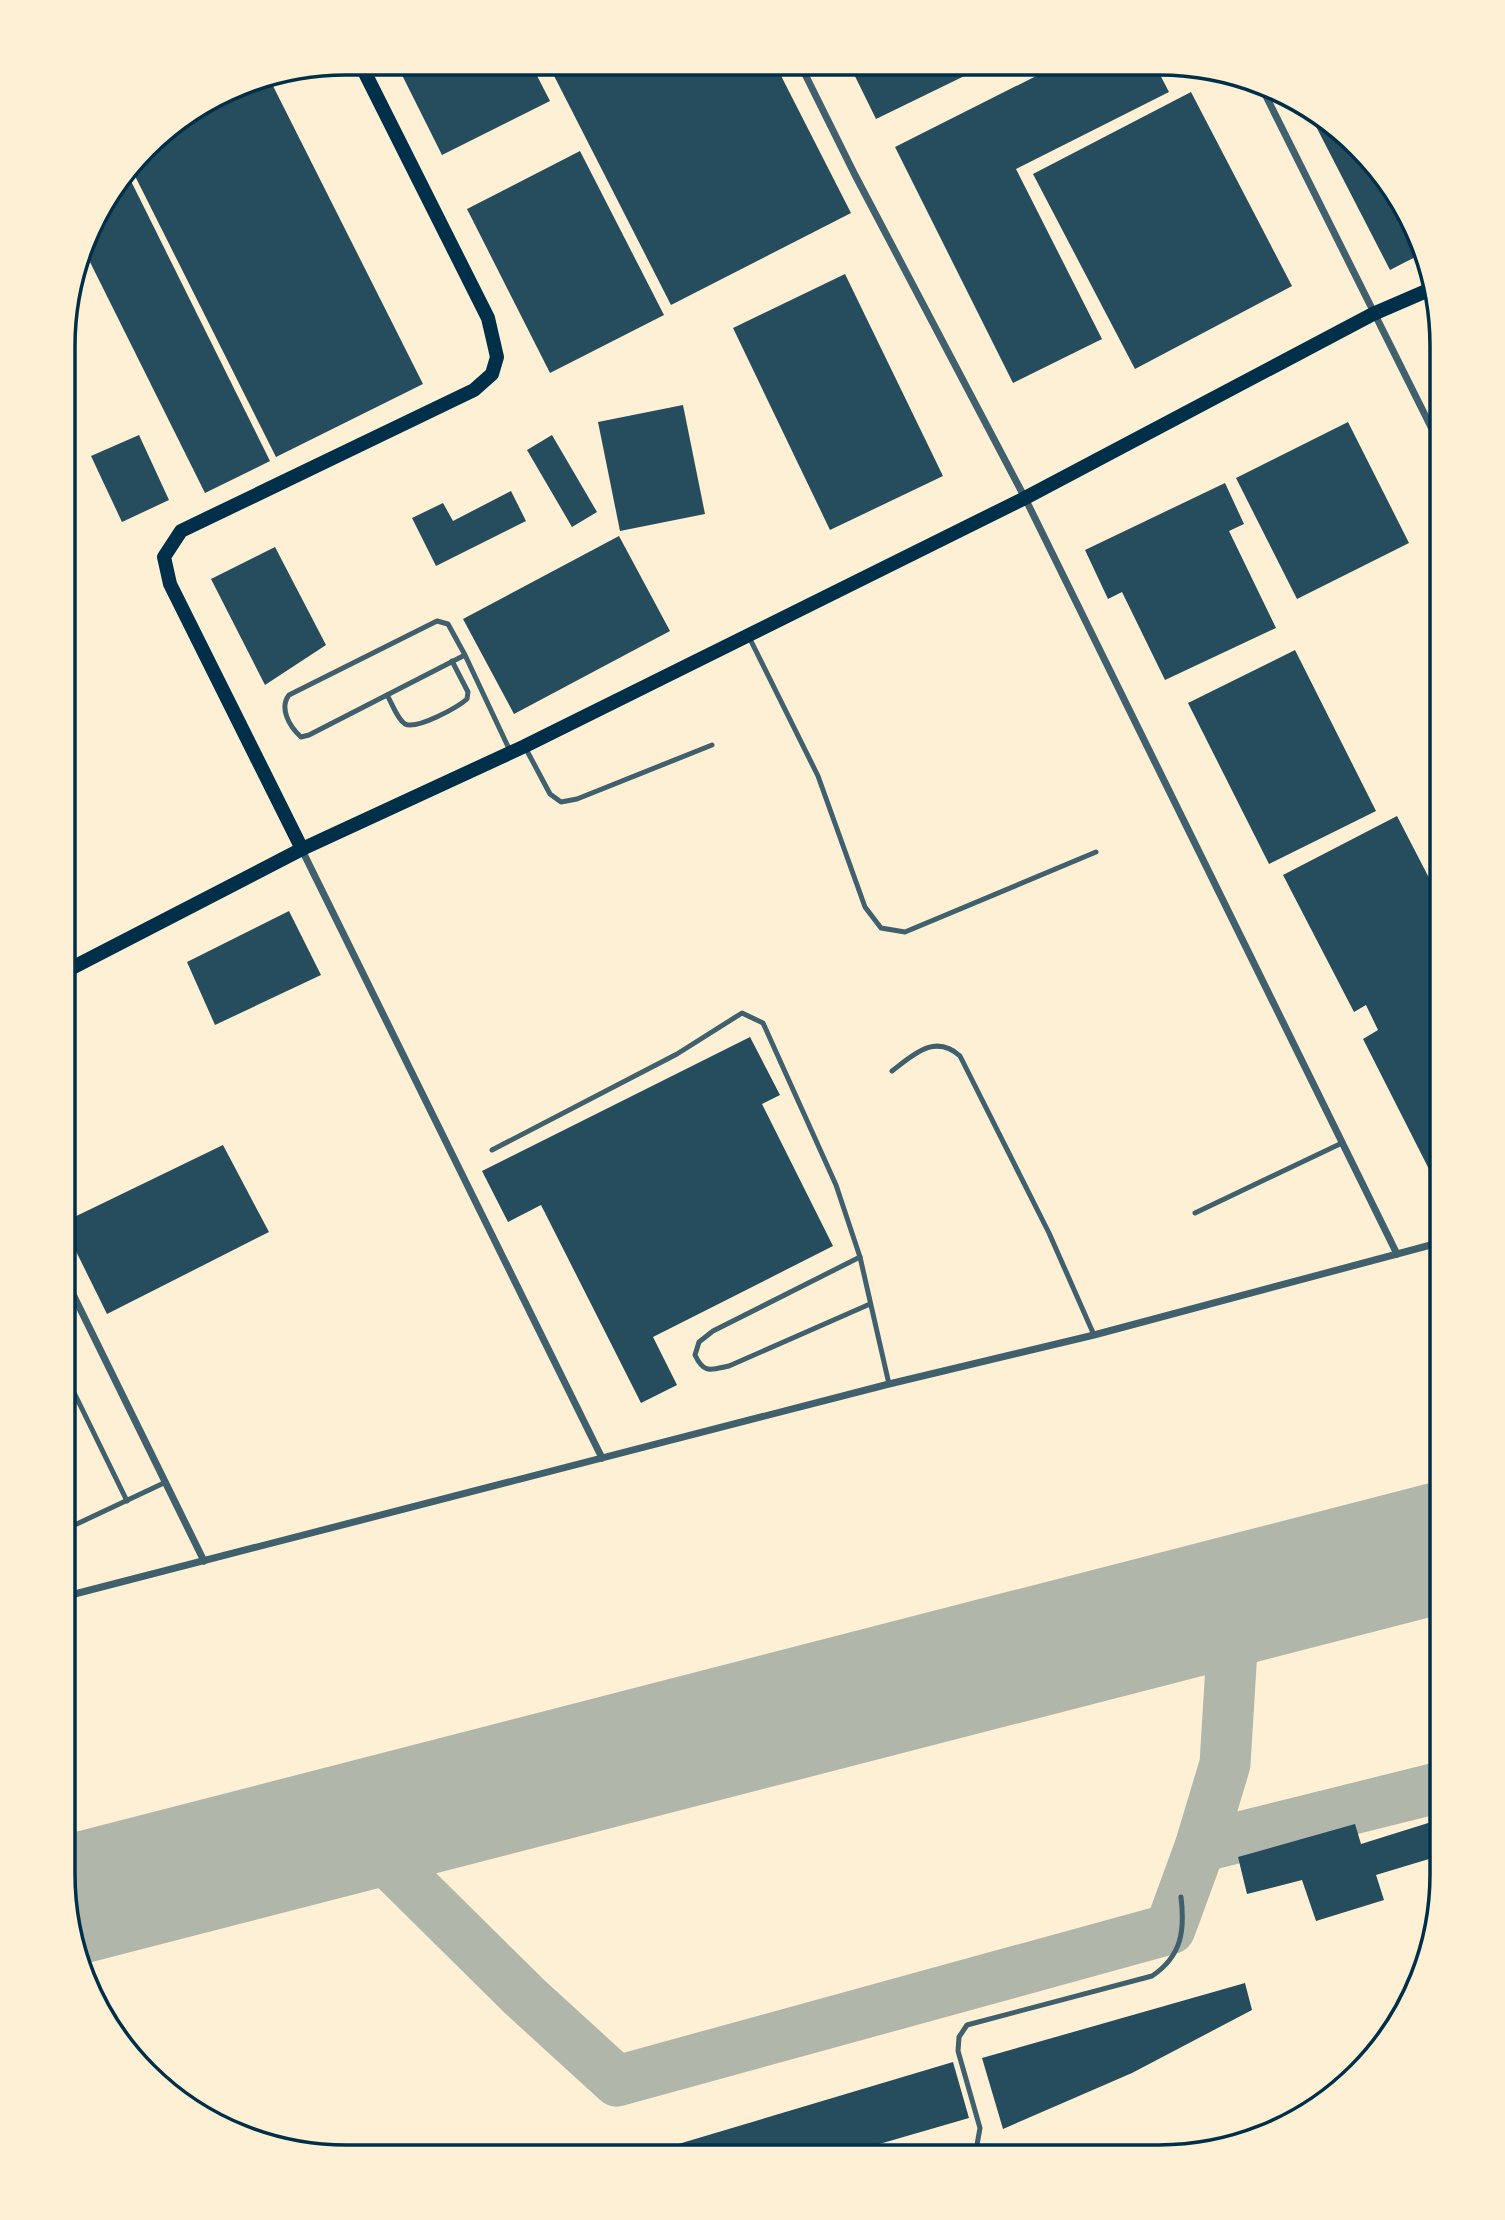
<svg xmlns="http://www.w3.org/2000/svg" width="1505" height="2220" font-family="'Work Sans',sans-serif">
<rect width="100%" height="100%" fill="#fdf0d5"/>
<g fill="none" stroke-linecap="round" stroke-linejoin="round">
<g stroke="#b1b6ab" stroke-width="51">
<polyline points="353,1827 525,1997 617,2081 1170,1929 1200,1847 1225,1764 1235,1600"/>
<polyline points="1200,1847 1441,1787"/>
</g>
<polyline stroke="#b1b6ab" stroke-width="130" points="68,1901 1442,1547"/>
</g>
<g fill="#264d5e">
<polygon points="396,63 531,64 550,101 442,155"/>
<polygon points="548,64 775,64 851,213 671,305"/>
<polygon points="849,64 960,65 987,65 876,119"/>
<polygon points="1058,65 1155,65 1169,92 1016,169 1102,339 1013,383 895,147"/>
<polygon points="268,76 423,384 276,457 131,168 160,133 255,78"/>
<polygon points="1191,92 1292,286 1135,369 1033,174"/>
<polygon points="1306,107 1331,121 1383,173 1420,237 1423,253 1390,270"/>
<polygon points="580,151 664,315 550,373 467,209"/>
<polygon points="127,173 270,461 205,493 85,252 101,205"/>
<polygon points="845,274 943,476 830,530 733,328"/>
<polygon points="683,405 705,514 620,531 598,422"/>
<polygon points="1348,422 1409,543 1297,599 1236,478"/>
<polygon points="139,435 169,500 122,522 91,456"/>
<polygon points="552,435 597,512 572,527 527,450"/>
<polygon points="1225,483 1244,524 1229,531 1276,628 1165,680 1122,592 1108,599 1085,550"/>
<polygon points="511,491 526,521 436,566 412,518 443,503 453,521"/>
<polygon points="619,536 670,631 514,714 463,619"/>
<polygon points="275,547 326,645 265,685 211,579"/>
<polygon points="1295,650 1376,811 1269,864 1188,703"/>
<polygon points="1397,816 1442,903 1442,1177 1435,1181 1363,1039 1378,1030 1366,1005 1354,1012 1283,875"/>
<polygon points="289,911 321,975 215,1025 187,962"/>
<polygon points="750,1037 780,1095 762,1104 833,1246 653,1337 677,1385 641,1403 541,1205 508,1222 482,1171"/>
<polygon points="223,1145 269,1232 107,1314 64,1227 64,1222"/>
<polygon points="1441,1819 1441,1886 1437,1887 1429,1859 1376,1875 1384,1900 1316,1921 1302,1880 1247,1894 1238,1857 1355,1824 1361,1844"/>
<polygon points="1245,1983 1252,2010 1132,2073 1003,2129 982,2058"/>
<polygon points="953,2062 969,2118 838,2156 638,2156"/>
</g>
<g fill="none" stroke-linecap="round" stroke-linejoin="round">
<g stroke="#3f606c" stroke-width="5">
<polyline points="749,637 818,776 865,907 881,928 905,932 1096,852"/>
<path d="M 465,655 L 448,624 L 437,621 L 289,695 C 279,708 289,726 301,737 L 309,735 L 465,655 L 511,753"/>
<path d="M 387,695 C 392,703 397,719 405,724 C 417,730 458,707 467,699 L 468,692 L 452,661"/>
<polyline points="526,749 550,794 561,802 577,799 712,745"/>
<path d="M 892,1071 C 913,1055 935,1033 960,1056 L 1049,1233 L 1094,1335"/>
<polyline points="492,1150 677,1054 742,1013 763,1023 836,1185 860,1257 889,1384"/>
<polyline points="1195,1213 1342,1143"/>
<path d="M 860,1257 L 713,1331 L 699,1342 L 695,1355 C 704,1374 710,1370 729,1366 L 870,1304"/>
<polyline points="64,1372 127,1501"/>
<polyline points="64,1530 166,1482"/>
<path d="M 975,2156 L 980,2128 L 958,2051 L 959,2037 L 967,2025 L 1152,1976 C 1182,1956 1185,1930 1181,1897"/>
</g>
<g stroke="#3f606c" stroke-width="7">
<polyline points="800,64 855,175 1025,498 1397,1254"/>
<polyline points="1259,82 1442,449"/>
<polyline points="302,850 602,1458"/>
<polyline points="64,1276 204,1561"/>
<polyline points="63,1597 889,1384 1094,1335 1442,1242"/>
</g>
<g stroke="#003049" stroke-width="14">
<polyline points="302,849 170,584 164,557 181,531 474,390 492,374 497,357 488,318 360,63"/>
<polyline points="64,972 302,849 525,746 1025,498 1373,314 1431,289"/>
</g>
</g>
<path d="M0 0H1505V2220H0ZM346 75H1159A271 271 0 0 1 1430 346V1874A271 271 0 0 1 1159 2145H346A271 271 0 0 1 75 1874V346A271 271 0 0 1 346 75Z" fill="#fdf0d5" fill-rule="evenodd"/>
<path fill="none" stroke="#003049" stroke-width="3.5" d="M346 75H1159A271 271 0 0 1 1430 346V1874A271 271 0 0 1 1159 2145H346A271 271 0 0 1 75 1874V346A271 271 0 0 1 346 75Z"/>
</svg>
